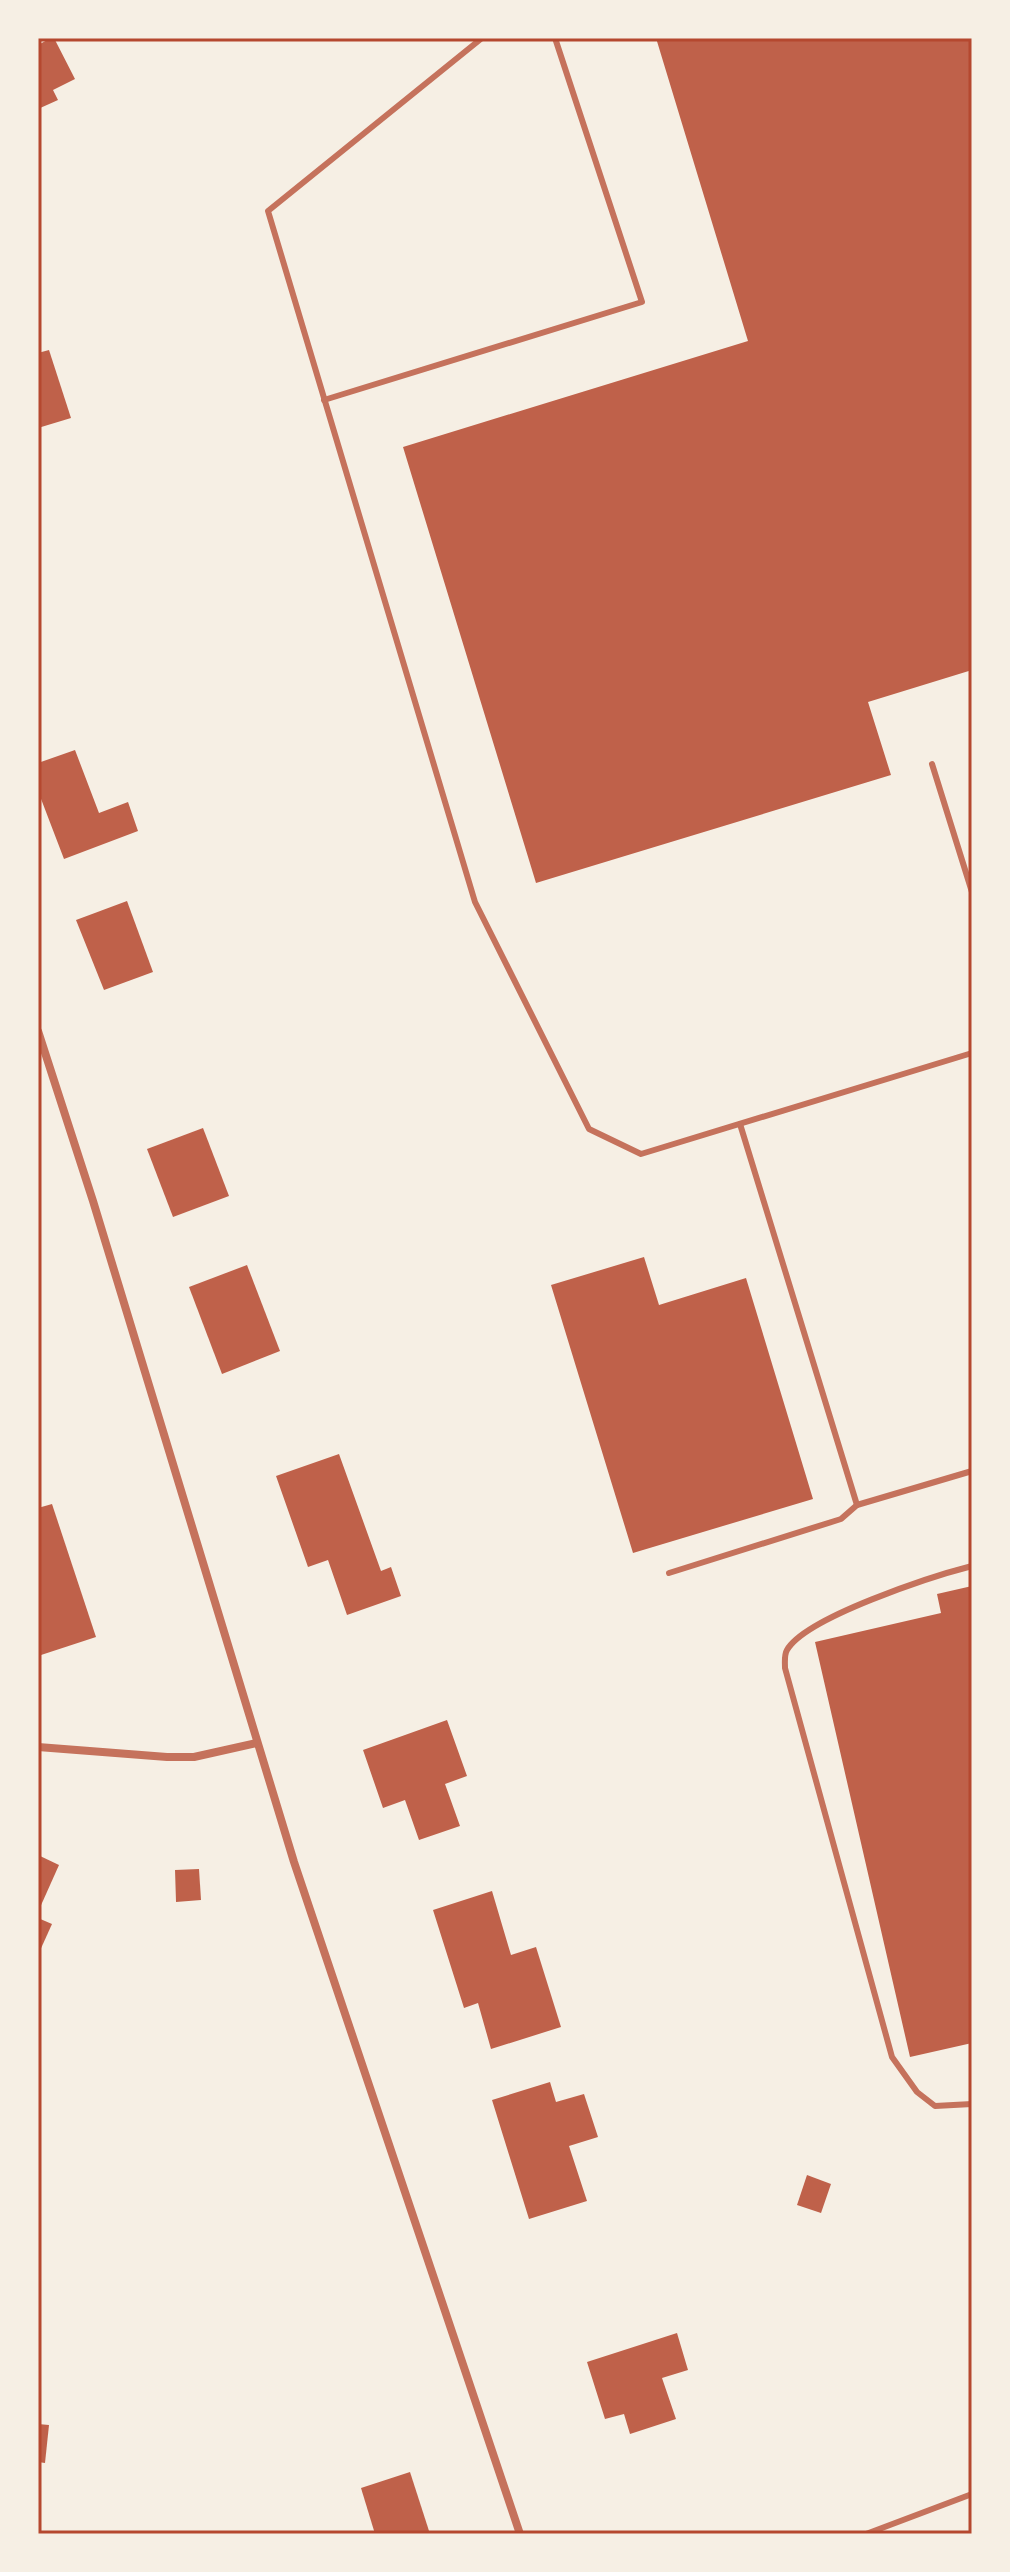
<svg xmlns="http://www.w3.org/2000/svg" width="1010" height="2572" font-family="'Public Sans',sans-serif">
<rect width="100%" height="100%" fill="#f6efe4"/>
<g fill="#bf614a">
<polygon points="51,38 54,38 75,79 53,90 58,100 38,109 38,45"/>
<polygon points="656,38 972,38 972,670 868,702 891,775 536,883 403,447 748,341"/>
<polygon points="49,350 71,418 38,428 38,353"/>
<polygon points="75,750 99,813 128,802 138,831 64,859 38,791 38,763"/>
<polygon points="127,901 153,972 104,990 76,920"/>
<polygon points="203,1128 229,1196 173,1217 147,1149"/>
<polygon points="644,1257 659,1305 746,1278 813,1499 633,1553 551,1285"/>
<polygon points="247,1265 280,1351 222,1374 189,1287"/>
<polygon points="339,1454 381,1571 391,1567 401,1596 347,1615 328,1560 308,1567 276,1476"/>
<polygon points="52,1504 96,1637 38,1656 38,1508"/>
<polygon points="972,1586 972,2043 910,2057 815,1642 941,1613 937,1594"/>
<polygon points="447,1720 467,1776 445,1784 460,1826 419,1840 405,1800 383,1808 363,1750"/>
<polygon points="38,1855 59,1865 38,1912"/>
<polygon points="199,1869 201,1900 176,1902 175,1870"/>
<polygon points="492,1891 511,1955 536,1947 561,2027 491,2049 478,2003 464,2008 433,1910"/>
<polygon points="38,1918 52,1924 38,1955"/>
<polygon points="550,2082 556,2102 584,2094 598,2137 569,2146 587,2201 529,2219 492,2100"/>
<polygon points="807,2175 831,2184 821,2213 797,2205"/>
<polygon points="677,2333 688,2370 662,2378 676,2419 630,2434 624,2414 605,2419 587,2362"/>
<polygon points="38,2424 49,2425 45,2463 38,2462"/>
<polygon points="410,2472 430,2534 375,2534 361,2488"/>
</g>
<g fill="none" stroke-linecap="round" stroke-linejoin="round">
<g stroke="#c5725c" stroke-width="6">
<polyline points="482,38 268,211 475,902 589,1129 641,1154 972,1053"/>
<polyline points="324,400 642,302 555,38"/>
<polyline points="932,764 972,892"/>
<polyline points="740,1124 857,1505 972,1471"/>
<path d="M 972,1566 C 933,1576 806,1617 787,1650 C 784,1655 785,1662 785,1668 L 892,2057 L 917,2092 L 935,2106 L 972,2104"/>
<polyline points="669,1573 841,1519 857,1505"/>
<polyline points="866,2534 972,2494"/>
</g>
<g stroke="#c5725c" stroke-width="8">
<polyline points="38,1031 93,1201 294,1862 520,2534"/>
<polyline points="38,1747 167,1757 194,1757 257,1743"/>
</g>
</g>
<rect width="1010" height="2572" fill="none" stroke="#f6efe4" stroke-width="80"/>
<rect x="40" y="40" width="930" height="2492" fill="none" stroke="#b5482f" stroke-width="3"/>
</svg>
